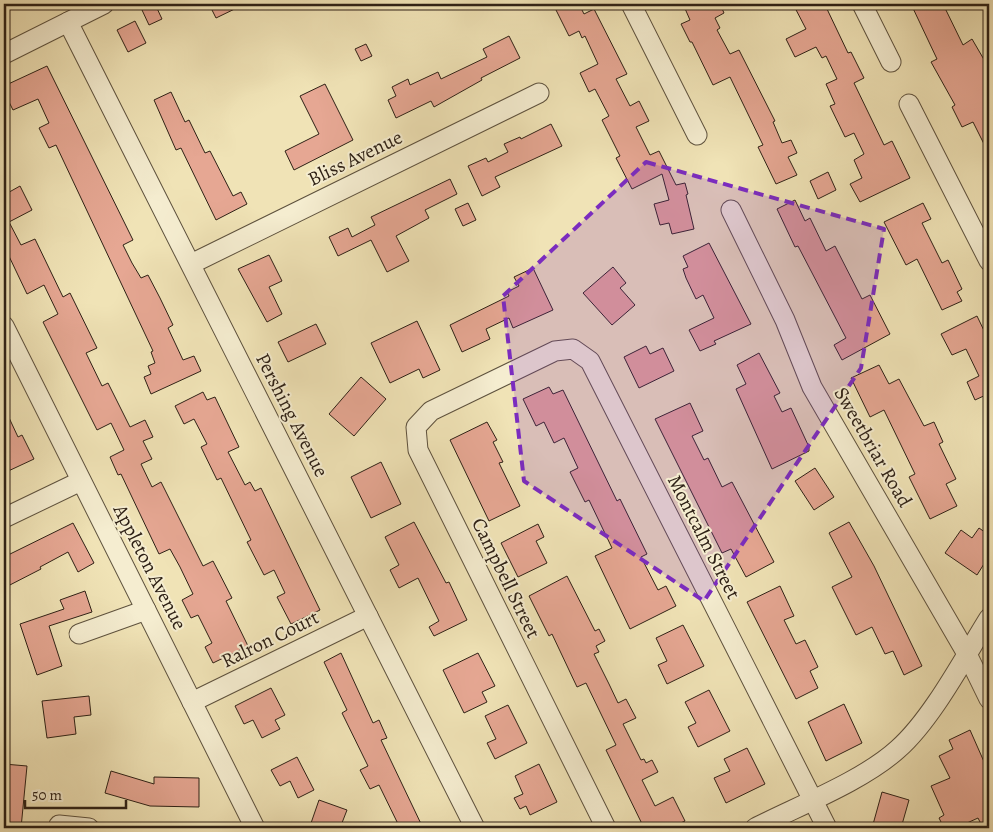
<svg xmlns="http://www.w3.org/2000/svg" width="993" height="832" font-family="Alegreya,serif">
<rect width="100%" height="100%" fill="#f0e3b6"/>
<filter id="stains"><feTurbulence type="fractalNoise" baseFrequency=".004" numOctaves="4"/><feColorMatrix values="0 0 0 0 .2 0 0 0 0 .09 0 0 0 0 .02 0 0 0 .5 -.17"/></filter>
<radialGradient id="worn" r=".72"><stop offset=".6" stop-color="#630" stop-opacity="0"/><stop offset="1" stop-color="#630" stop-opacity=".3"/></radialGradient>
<g fill="#e6a793" stroke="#2e2116">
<polygon points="155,4 162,19 149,25 142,10"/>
<polygon points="209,4 245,4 216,18"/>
<polygon points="553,4 579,4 584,14 594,9 627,74 616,79 630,106 639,101 649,121 636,127 650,155 659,151 676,185 685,183 688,194 686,195 694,229 672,234 669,223 660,225 654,204 669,200 662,174 632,189 616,158 620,156 602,120 609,116 595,89 589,92 580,73 598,64 585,36 582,38 579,31 569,36"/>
<polygon points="683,4 720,4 724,13 715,18 720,28 717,30 730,54 739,50 775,121 773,122 782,143 791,140 797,153 788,157 797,175 776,184 758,147 763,145 730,77 713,85 692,42 690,42 681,24 690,20"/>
<polygon points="793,4 824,4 827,9 848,53 851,52 864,78 854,83 884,145 892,141 910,178 860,202 850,184 862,178 854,160 864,154 854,133 845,137 830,106 835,104 826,84 837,79 826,56 822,58 816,47 795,57 786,39 806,29"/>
<polygon points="911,4 943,4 963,45 972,39 986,63 989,61 989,154 973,122 962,127 952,107 955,105 931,62 937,59"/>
<polygon points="135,21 146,43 128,52 117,30"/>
<polygon points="509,36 520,58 481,78 482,80 434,107 431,101 396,118 388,100 396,96 392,87 408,79 410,85 438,72 441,79 487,57 483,49"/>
<polygon points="366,44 372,56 361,61 355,49"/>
<polygon points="47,66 133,240 123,245 132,263 141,278 148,275 160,298 173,325 168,328 183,360 194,356 201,371 151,394 144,377 151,374 148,366 155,363 151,352 153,351 56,145 49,148 39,128 49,123 38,99 13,110 4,92 4,86"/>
<polygon points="325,84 353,140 294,170 285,151 319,134 300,96"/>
<polygon points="171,92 185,122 189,120 205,153 210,151 233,196 241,192 247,204 216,220 181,148 176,150 154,100"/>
<polygon points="551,124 562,146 495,177 500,187 482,196 468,166 486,158 488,162 508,152 504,144 520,137 521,139"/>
<polygon points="828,172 836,190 818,199 810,181"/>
<polygon points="450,179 457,194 425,210 429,218 396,236 409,261 387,272 371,240 338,256 329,237 348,228 352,237 375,225 371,217"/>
<polygon points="20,186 32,210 9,222 21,245 35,239 63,297 70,293 97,348 86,353 102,386 108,383 130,427 145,420 153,437 143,441 152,459 141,464 152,487 161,482 203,566 213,561 232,598 226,601 248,646 213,663 205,647 212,643 198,615 191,618 182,600 193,594 180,567 170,549 159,554 121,474 118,475 110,457 124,450 111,423 97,430 43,322 58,314 44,285 27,294 7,252 9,252 4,242 4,195"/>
<polygon points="795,200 805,221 810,218 826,251 835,246 862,299 870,295 890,334 842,360 834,345 846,338 798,246 795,247 777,209"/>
<polygon points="468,203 476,220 463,226 455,209"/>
<polygon points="923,203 931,219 922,223 942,263 948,260 962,289 957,292 962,301 942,310 917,259 906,265 884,222"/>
<polygon points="709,243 751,324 714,341 716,344 700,351 689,330 714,318 703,295 696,299 686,278 683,269 688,267 683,256"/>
<polygon points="269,255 282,281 269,287 282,314 267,322 238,269"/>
<polygon points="613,267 626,283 620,288 635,305 612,325 583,293"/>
<polygon points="533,268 553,310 513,328 509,318 486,329 490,339 462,352 450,325 509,296 507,292 519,286 514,277"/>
<polygon points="977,316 989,341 989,397 988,394 975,400 967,382 979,376 966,349 952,355 941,334"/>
<polygon points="417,321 440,370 423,378 419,369 390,383 371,343"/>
<polygon points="316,324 326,344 288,362 278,342"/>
<polygon points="646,346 650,354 663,348 674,371 639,388 624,357"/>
<polygon points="759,353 780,393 774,396 782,412 791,408 809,447 809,451 772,469 736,389 746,384 737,365"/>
<polygon points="879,365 889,384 899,379 924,426 934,422 943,442 939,444 956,479 946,484 957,506 930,519 909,477 915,474 884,410 870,417 851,378"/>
<polygon points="361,377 386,399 354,436 329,414"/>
<polygon points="549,387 553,394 563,390 617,501 620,499 647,554 641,557 658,590 666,586 676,606 630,629 595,556 612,548 589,500 585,502 570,472 578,468 564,438 554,443 544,422 536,426 523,399"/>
<polygon points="203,392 207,400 215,397 239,447 228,452 245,485 250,482 255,491 261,488 320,610 291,624 277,597 285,593 274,570 264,575 247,542 251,540 221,478 217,480 201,447 207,444 194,419 184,424 175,406"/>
<polygon points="690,403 703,431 692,436 704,460 708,458 722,487 732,482 774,562 746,577 731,549 722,553 655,419"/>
<polygon points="4,407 18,437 22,435 34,459 4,473"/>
<polygon points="487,422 497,440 493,442 503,462 499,463 520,506 489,521 450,440"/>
<polygon points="381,462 401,504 371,518 351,477"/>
<polygon points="815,468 834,497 814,510 795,481"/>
<polygon points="414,522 446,583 449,582 467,620 434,636 429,627 439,621 418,578 399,588 390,570 399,565 385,537"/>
<polygon points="849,522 874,566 922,666 904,675 893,651 885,654 872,627 856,635 832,587 852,577 829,533"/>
<polygon points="73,523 94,563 78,572 68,552 40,567 41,569 4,588 4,557"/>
<polygon points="538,524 544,537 536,541 547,563 518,577 501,543"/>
<polygon points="979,528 989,535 989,556 977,575 945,553 961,530 972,538"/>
<polygon points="567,576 595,631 599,629 605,641 596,646 599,652 594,654 609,684 618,703 626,699 636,718 623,724 641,760 644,759 646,763 652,760 658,772 642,780 655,806 673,797 685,821 670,828 644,828 606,750 616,745 586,683 577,687 552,634 549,636 529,596"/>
<polygon points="780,586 794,616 784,620 796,644 805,640 818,667 810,671 818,688 796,699 747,602"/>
<polygon points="85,591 92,612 49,626 62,666 37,675 20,624 64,609 60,600"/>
<polygon points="683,625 704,666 667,684 658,665 667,661 656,638"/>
<polygon points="341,653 373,723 379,720 387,738 381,740 423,828 400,828 379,785 370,789 360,770 368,766 342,713 347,710 324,662"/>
<polygon points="478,653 495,686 482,692 487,702 464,713 443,670"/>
<polygon points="271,688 285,715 275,720 280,729 262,738 253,720 244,724 235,706"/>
<polygon points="709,690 730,731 698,747 688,727 696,723 685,702"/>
<polygon points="89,696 91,715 74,717 76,734 47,738 42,701"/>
<polygon points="844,704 862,743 826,761 808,722"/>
<polygon points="508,705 527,743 495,759 487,743 496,739 485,716"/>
<polygon points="970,730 989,773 989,821 981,824 978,818 956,828 944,828 939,818 944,815 931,786 950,778 939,756 953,749 949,740"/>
<polygon points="747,748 765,784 726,803 714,778 730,771 724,759"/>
<polygon points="297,757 314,790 298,798 290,781 280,786 271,770"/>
<polygon points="4,764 27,766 21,828 4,828"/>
<polygon points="539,764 557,802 530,815 526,806 520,809 514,798 523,794 515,776"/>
<polygon points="111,771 154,784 154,777 199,778 199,807 150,806 105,793"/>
<polygon points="882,792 909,800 901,828 872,828"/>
<polygon points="319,800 347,810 340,828 317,828 310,826"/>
</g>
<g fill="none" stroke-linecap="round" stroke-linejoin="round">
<defs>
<g id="minor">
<polyline points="631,4 697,135"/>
<polyline points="862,4 891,62"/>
<polyline points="68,22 475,828"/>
<polyline points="4,54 104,4"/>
<polyline points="909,104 989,261"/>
<polyline points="731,210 785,320 812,387 967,654 989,699"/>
<polyline points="191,264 539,93"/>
<polyline points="4,326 255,828"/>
<polyline points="4,518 81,481"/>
<polyline points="79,634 146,610"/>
<polyline points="192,702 368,616"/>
<polyline points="59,825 89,828"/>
<polyline points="606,828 418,450 416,427 431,411 555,351 573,349 590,361 827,828"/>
<path d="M 755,828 C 798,806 863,781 898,749 C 932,719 964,658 989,618"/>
</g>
</defs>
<use href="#minor" stroke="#5e523e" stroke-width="21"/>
<use href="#minor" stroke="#f5edd0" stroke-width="19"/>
</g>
<path fill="#7b2cbf" fill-opacity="0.2" stroke="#7b2cbf" stroke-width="4" stroke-dasharray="10 6" stroke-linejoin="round" d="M 646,162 L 884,229 L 861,368 L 704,601 L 524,481 L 503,296 Z"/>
<g text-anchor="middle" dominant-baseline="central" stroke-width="4" stroke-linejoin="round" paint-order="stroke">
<g font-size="20" fill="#2e2116" stroke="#f5edd0">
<text transform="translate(355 158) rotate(-26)">Bliss Avenue</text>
<text transform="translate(292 415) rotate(63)">Pershing Avenue</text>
<text transform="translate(873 447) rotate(60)">Sweetbriar Road</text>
<text transform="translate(704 537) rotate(63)">Montcalm Street</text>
<text transform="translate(150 567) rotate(63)">Appleton Avenue</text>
<text transform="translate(506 578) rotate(64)">Campbell Street</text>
<text transform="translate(270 639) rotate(-26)">Ralron Court</text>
</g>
</g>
<rect width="993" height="832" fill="none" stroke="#f0e3b6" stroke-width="20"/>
<rect x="5" y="5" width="983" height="822" fill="none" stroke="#2e2116" stroke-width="2.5"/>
<rect x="10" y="10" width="973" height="812" fill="none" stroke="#2e2116"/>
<path d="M25 800v8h101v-8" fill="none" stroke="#2e2116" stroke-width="2.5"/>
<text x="32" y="800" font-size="15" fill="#2e2116" stroke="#f5edd0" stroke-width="4" paint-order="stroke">50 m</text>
<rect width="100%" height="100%" filter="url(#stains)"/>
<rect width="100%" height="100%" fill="url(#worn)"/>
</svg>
